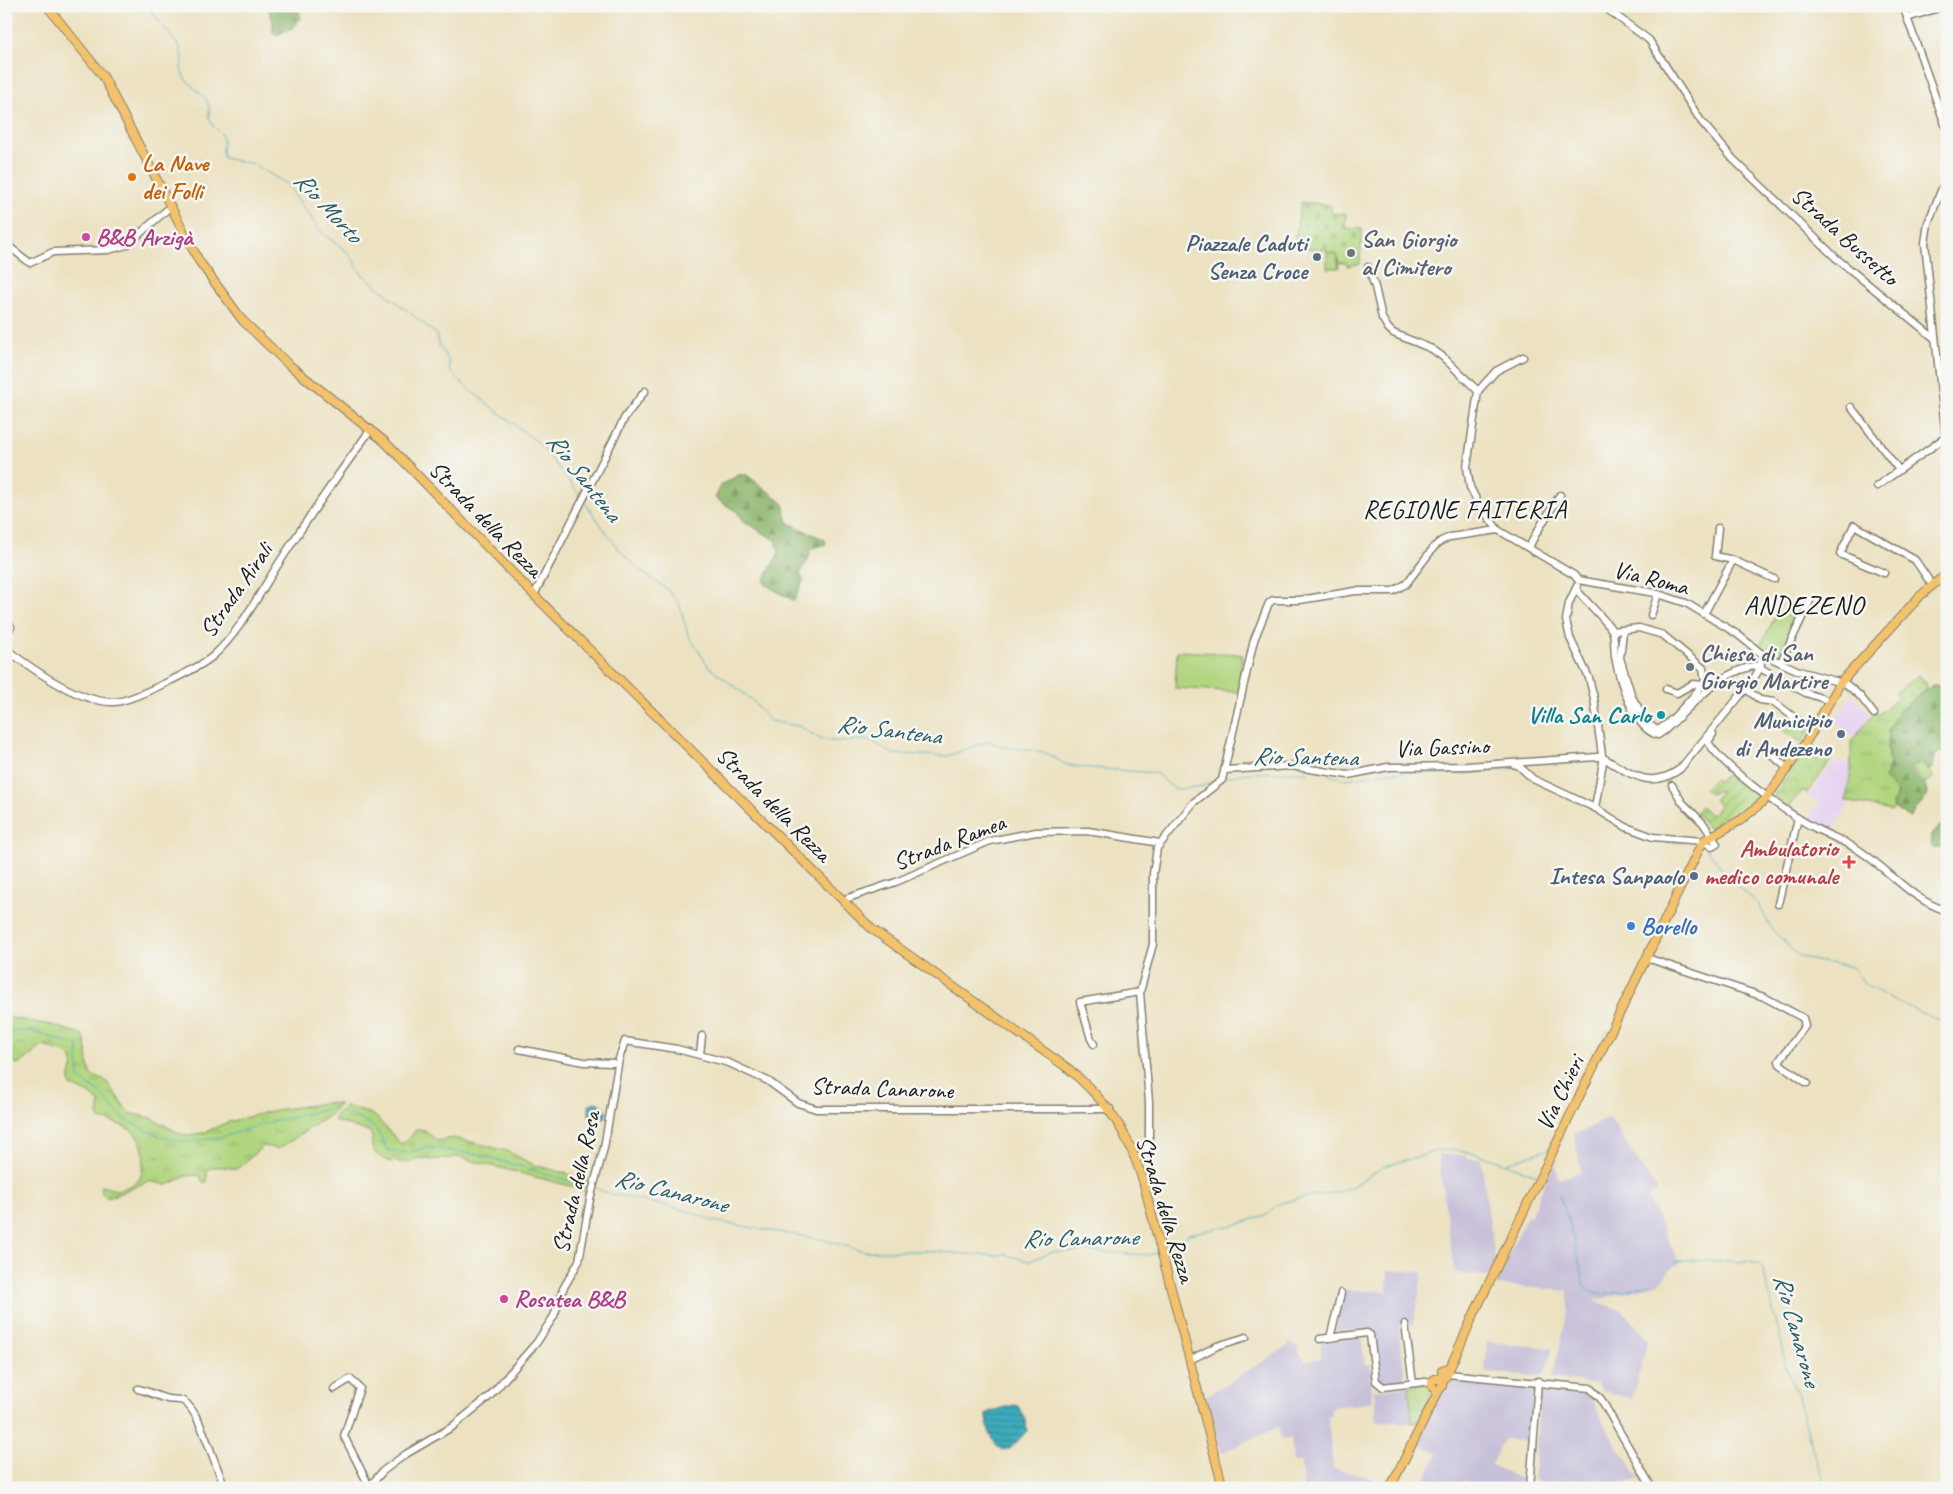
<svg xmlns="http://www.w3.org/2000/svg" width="1953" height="1494" font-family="Caveat,sans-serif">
<defs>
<pattern id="grass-tufts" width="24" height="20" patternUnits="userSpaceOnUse" patternTransform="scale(1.25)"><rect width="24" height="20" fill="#b1d57e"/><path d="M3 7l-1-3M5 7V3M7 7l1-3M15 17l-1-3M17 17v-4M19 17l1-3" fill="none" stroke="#98b66c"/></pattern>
<pattern id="forest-firs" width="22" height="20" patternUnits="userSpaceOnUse" patternTransform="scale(1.25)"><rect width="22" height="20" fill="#8cb66d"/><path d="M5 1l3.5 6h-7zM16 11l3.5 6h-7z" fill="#729359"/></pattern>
<pattern id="cemetery-stones" width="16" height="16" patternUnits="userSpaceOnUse" patternTransform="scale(1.25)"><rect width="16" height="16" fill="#b1d57e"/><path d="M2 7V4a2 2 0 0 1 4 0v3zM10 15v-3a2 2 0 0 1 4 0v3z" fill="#98b66c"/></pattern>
<pattern id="park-crowns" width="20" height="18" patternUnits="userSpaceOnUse" patternTransform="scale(1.25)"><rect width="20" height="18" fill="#b1d57e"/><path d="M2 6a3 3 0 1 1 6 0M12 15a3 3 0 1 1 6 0" fill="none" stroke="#98b66c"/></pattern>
<pattern id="garden-furrows" width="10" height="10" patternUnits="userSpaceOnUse" patternTransform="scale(1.25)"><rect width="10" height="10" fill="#b1d57e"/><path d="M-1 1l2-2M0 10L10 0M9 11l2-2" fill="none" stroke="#98b66c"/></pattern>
<pattern id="water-rules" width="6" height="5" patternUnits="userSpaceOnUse" patternTransform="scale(1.25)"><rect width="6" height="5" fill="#3dabbc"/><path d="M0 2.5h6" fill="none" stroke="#328a98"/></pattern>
</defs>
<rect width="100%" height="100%" fill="#f6f6f2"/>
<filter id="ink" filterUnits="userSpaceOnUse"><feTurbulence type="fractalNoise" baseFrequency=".02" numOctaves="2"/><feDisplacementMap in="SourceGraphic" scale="10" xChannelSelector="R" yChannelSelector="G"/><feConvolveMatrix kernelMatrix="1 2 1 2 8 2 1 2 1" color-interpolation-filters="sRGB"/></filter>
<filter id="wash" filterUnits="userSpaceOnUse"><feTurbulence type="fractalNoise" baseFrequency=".0096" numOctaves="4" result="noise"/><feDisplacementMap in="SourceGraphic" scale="20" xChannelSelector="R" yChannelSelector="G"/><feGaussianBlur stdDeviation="1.12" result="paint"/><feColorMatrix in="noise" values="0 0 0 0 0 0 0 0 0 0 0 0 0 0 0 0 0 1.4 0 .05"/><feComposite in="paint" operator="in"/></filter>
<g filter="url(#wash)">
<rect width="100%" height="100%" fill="#ece2c1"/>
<g fill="#e5d3f1">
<polygon points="1852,695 1872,716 1854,738 1834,721"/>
<polygon points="1832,763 1851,763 1851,769 1846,810 1832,830 1809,818 1818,803 1807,796"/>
</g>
<g fill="#c7c0d9">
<polygon points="1609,1117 1658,1191 1647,1196 1680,1264 1674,1266 1658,1284 1594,1301 1622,1310 1648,1339 1632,1399 1602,1391 1596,1382 1588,1383 1552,1378 1568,1311 1568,1291 1496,1285 1498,1278 1527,1216 1530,1217 1552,1166 1555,1162 1559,1179 1581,1172 1574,1133 1585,1130"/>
<polygon points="1438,1154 1462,1155 1471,1159 1481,1158 1495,1261 1489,1276 1459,1274 1454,1271"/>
<polygon points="1388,1270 1423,1272 1413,1325 1399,1326 1405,1380 1384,1383 1379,1380 1372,1329 1336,1333 1335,1330 1345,1290 1387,1291"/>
<polygon points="1361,1337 1365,1365 1370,1364 1373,1382 1370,1383 1372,1399 1369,1403 1331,1407 1331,1415 1328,1416 1333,1468 1374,1479 1388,1485 1386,1488 1303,1488 1301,1462 1293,1462 1291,1438 1280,1439 1279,1427 1221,1453 1206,1396 1287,1347 1290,1342 1298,1347 1298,1351 1306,1361 1321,1358 1321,1341"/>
<polygon points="1487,1342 1552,1348 1545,1374 1538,1376 1485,1373"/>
<polygon points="1448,1377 1534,1385 1532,1442 1503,1440 1491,1465 1527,1482 1527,1488 1478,1488 1464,1481 1460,1488 1421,1488 1438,1453 1417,1443"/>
<polygon points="1409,1386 1412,1423 1377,1421 1374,1390"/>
<polygon points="1540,1388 1588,1390 1607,1430 1640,1480 1594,1487 1559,1481 1558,1485 1534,1480"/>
</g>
<g fill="url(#grass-tufts)" stroke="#66784d">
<path d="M 1919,675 L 1927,684 L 1926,689 C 1904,709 1882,721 1888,756 C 1888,759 1890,761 1890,764 C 1890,771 1885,773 1887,782 L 1894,786 L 1898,793 L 1892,804 L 1893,808 L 1891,811 L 1846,801 L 1851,769 L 1851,742 L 1875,712 L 1878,715 L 1898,697 L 1895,693 Z"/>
<polygon points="1789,714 1810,731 1801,743 1779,727"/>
<path d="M 6,1017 L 51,1025 L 82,1034 C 90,1047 85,1062 91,1075 L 106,1081 L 129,1113 L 152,1118 L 180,1134 L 188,1135 L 203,1133 L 228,1122 L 275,1110 L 327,1103 L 340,1104 L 330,1115 L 278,1149 L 263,1146 L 237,1169 C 227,1168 217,1164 207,1170 L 207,1182 L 203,1182 L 199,1175 L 186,1176 L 168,1185 L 149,1181 L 108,1198 L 102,1193 L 101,1186 L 117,1190 L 130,1186 L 140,1179 C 148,1151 144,1132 115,1123 C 110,1121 105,1121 100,1119 L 98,1115 L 100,1103 L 88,1093 L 71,1086 C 66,1075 78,1065 70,1055 L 43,1046 L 21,1063 L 17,1064 L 6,1058 Z"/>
<polygon points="346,1106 374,1115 401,1144 407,1141 417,1129 425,1130 437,1141 452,1138 476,1143 507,1151 534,1165 590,1180 591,1190 588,1194 578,1188 458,1157 431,1160 419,1158 408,1163 387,1161 377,1155 372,1148 372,1136 370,1132 335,1121 334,1117"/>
<polygon points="1427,1384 1430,1385 1431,1394 1417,1423 1412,1423 1409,1386"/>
</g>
<g fill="url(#forest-firs)" stroke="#546944">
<polygon points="267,6 297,6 301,17 294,27 277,35 273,33 273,21"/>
<path d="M 739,475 L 747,475 L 778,499 L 784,504 L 785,516 L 789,523 L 825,540 L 826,544 L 810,549 C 810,564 803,563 800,574 L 803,581 L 794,601 L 766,585 L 764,581 L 779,552 L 775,540 L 744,521 L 737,512 L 715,498 L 722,484 Z"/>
<path d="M 1933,685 L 1942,685 L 1947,691 L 1947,747 L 1935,756 L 1933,768 L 1928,770 L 1918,763 L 1911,767 C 1913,778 1933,785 1925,799 C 1921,806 1914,806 1912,815 L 1909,817 L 1893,808 L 1892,804 L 1898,793 L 1884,779 L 1890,764 L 1888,756 L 1888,731 L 1897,712 Z"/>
<polygon points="1947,810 1947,845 1934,849 1931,847 1932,835 1943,823"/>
</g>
<polygon fill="url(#cemetery-stones)" stroke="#66784d" points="1301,202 1331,205 1331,213 1346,214 1345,228 1362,229 1360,264 1347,266 1347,263 1339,263 1337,254 1327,252 1327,250 1294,247"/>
<g fill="url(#park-crowns)" stroke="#66784d">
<polygon points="1327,252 1337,254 1339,268 1327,268"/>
<polygon points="1810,745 1832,759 1807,793 1802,790 1788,808 1773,797"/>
</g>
<polygon fill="url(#garden-furrows)" stroke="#66784d" points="1732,771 1759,796 1744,811 1711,829 1708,828 1696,812 1700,807 1711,815 1719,806 1714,799 1720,792 1718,790 1710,794 1704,789 1714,779 1718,781"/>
<g fill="#b1d57e" stroke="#66784d">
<polygon points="1778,611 1799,621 1781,657 1760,646"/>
<polygon points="1177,651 1242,654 1240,692 1175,688"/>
<polygon points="1921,761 1934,777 1925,783 1913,768"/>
</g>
<g fill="url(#water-rules)" stroke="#2c646c">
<path d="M 594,1102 C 603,1103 609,1109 605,1118 L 589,1116 L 589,1105 Z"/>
<path d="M 1014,1405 L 1018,1406 L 1026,1421 L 1027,1431 L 1010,1449 L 1002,1450 C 993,1444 985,1425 986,1414 L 991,1411 Z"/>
</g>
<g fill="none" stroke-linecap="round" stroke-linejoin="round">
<g stroke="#3dabbc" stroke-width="1">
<polyline points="150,6 153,14 179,46 183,59 181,69 185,79 205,98 209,106 209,117 213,126 221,134 223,141 222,152 224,158 253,164 287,184 321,232 349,253 362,274 436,334 439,345 449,361 450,371 466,387 541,445 582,498"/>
<polyline points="584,501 619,550 640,571 668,590 679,603 688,635 709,667 751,699 770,721 799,726 820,739 839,742 858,740 872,741 893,754 948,756 988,741 1003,747 1044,752 1065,764 1078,767 1156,773 1173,788 1179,789 1203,786 1216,780"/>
<polyline points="1329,775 1346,779 1390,772 1467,774 1513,768"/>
<polyline points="1225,777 1247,773 1308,772"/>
<polyline points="1628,831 1657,842 1682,842"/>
<path d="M 1706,848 L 1731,880 L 1758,904 L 1773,931 L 1799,956 L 1816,961 L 1852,967 C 1857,972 1860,978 1864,983 C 1871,990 1937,1021 1947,1023"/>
<polyline points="6,1032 30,1031 78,1046 79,1079 99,1092 122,1118 161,1137 187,1142 219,1138 270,1122 333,1108"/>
<path d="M 339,1111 C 365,1122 376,1121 387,1150 L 408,1153 L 426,1147 L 481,1155 L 591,1187"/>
<polyline points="1507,1163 1549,1149 1607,1030"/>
<polyline points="595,1188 608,1193 688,1211 713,1221 825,1240 863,1251 931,1251 978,1255 1006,1255 1029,1261 1052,1252 1086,1251 1145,1255 1160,1253"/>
<path d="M 1559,1194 L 1572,1231 L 1585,1287 C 1602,1302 1632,1288 1651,1284"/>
<polyline points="1166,1251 1189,1234 1242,1223 1268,1214 1278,1204 1309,1196 1335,1193 1351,1187 1385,1166 1437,1151 1453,1150 1475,1153 1537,1175"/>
<polyline points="1673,1262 1688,1260 1750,1262 1758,1264 1763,1270 1784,1353 1785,1367 1797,1393 1812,1448 1827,1488"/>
</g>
</g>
</g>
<g filter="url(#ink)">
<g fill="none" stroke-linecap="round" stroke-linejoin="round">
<defs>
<g id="minor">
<polyline points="1603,6 1649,40 1701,121 1733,159 1836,258 1934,338"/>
<polyline points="1903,6 1947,130"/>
<polyline points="1907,18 1945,6"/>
<polyline points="1947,176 1928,223 1925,243 1947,447"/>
<polyline points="11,248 30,263 53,252 108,250 127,245 170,207"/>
<polyline points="1368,267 1375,287 1382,318 1388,328 1393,333 1432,349 1443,357 1478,391 1467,467 1470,487 1478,503 1498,530 1574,575 1578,580"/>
<polyline points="1478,391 1496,371 1523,357"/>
<polyline points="1851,407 1899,470"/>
<polyline points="1877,486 1946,437"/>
<path d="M 1529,548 C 1537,528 1550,513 1560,495"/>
<polyline points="1733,560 1774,579"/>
<polyline points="1884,573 1840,554 1854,525 1915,560 1932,585"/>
<polyline points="1578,580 1655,593 1686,603 1737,634 1762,654 1799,671 1846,684 1860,696 1874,714"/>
<polyline points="1577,586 1569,603 1566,620 1570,638 1589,678 1594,698 1603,762 1595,808"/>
<path d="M 1576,589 C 1587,603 1602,616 1612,630 C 1615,636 1614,650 1615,657 C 1619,679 1634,730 1658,735 L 1664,731 C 1694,705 1719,669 1761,665"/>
<polyline points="534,595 625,417 645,391"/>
<polyline points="1704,614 1733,560 1715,556 1718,528"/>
<polyline points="1651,615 1658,594"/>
<polyline points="6,620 11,627"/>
<path d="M 1612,631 L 1639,628 L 1663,635 L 1703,668 L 1705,681 C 1697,692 1670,725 1657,730 L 1647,723 L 1632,697 L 1620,658 L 1623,632"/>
<path d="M 6,649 C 32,669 80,703 114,702 C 131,702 199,668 213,656 C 240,632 259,594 279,563 C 308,518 339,473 371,429"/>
<polyline points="1781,662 1810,601"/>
<polyline points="1760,668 1806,693 1830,701"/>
<polyline points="1666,689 1677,693 1693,684 1702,685"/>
<polyline points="1746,689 1760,700 1774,702 1813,732"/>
<path d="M 1713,734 L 1708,742 C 1723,767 1788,814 1815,828 C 1831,837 1848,842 1863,853 C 1892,873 1912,900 1947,911"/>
<polyline points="1763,747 1788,769"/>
<polyline points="1513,764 1519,766 1533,779 1595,808 1626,827 1653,837 1703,841 1712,847 1717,844 1703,823 1682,802 1672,785"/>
<path d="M 1225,770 L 1291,766 L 1348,775 L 1388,767 L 1467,766 L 1597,757 L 1602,757 C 1629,773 1650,791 1680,769 L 1753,680 L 1760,668 L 1762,654"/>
<polyline points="842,900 896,882 990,841 1036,832 1088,831 1160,843"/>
<polyline points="1778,904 1798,818"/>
<polyline points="1647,958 1764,997 1803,1018 1805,1026 1779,1061 1780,1064 1807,1083"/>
<polyline points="1094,1044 1091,1039 1080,1002 1140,992"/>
<polyline points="519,1049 584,1062 613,1063"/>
<polyline points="700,1054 702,1036"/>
<polyline points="1136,1160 1145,1152 1149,1143 1149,1102 1140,992 1153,944 1153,874 1157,848 1194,802 1222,780 1254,640 1269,603 1273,600 1300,600 1355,591 1393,591 1406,584 1434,547 1441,541 1450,537 1498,530"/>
<polyline points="1405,1324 1413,1383"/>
<polyline points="1330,1338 1341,1293"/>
<polyline points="1320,1339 1367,1333 1370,1335 1376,1381 1383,1387 1433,1381"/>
<polyline points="1190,1360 1217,1346 1246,1337"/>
<polyline points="1448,1374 1590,1388 1601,1399 1652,1488"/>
<path d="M 138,1389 C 149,1391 158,1397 168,1399 C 173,1400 179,1399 183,1401 C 200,1409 215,1469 226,1488"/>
<polyline points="334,1389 350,1379 360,1388 344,1436 369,1486"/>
<polyline points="368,1488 383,1471 406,1454 452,1427 490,1396 537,1342 554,1316 563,1289 579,1261 590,1199 604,1148 619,1059 625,1041 677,1049 729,1063 768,1081 798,1103 816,1109 1110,1109"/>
<polyline points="1530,1488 1538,1381"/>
</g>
<g id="major">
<path d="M 47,6 L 103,76 L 199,261 L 243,321 L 288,364 L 384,441 L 534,595 L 872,929 L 1069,1069 C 1109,1104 1127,1130 1143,1181 L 1223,1488"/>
<polyline points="1947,574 1939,580 1947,577"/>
<polyline points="1449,1370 1474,1314 1703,841 1741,820 1765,800 1806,742 1841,682 1920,596 1939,580"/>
<circle cx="1437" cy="1384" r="5.5"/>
<polyline points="1438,1379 1443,1374 1442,1370 1448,1368 1449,1372 1442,1382"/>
<polyline points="1390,1488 1439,1390"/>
</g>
</defs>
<use href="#minor" stroke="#847f6e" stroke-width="9"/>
<use href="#major" stroke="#847f6e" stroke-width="10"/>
<use href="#minor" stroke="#fff" stroke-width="6"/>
<use href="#major" stroke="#f4c26a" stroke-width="8"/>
</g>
</g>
<circle fill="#e8710a" stroke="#f6f6f2" stroke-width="2" cx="132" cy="177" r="5"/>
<g fill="#d1479c" stroke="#f6f6f2" stroke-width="2">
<circle cx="86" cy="237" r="5"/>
<circle cx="504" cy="1299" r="5"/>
</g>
<g fill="#6b7280" stroke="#f6f6f2" stroke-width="2">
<circle cx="1351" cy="253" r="5"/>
<circle cx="1690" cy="667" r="5"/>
</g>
<g fill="#5c6f8a" stroke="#f6f6f2" stroke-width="2">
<circle cx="1317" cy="257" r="5"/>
<circle cx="1841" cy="734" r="5"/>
<circle cx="1694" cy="876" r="5"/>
</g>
<circle fill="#0f9aa8" stroke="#f6f6f2" stroke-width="2" cx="1661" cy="715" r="5"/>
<path fill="#e0444e" stroke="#f6f6f2" stroke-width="2" d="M1846.5 854.5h5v5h5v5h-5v5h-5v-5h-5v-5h5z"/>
<circle fill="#3f7fe0" stroke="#f6f6f2" stroke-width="2" cx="1631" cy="926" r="5"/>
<g text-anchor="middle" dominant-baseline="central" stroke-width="5" stroke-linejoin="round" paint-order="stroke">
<g font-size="24" font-weight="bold" fill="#c56008" stroke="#f6f6f2" text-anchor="start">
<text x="142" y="163">La Nave<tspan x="142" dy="28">dei Folli</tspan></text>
</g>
<g font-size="24" fill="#1c1c1c" stroke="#f6f6f2">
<text transform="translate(1845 236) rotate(42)">Strada Bussetto</text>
<text transform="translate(486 519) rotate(46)">Strada della Rezza</text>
<text transform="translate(1651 578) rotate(14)">Via Roma</text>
<text transform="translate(236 590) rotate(-55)">Strada Airali</text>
<text transform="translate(1442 747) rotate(-2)">Via Gassino</text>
<text transform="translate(774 804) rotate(45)">Strada della Rezza</text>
<text transform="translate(949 842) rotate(-21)">Strada Ramea</text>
<text transform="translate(882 1088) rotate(2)">Strada Canarone</text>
<text transform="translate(1560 1093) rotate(-64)">Via Chieri</text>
<text transform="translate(576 1182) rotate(-77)">Strada della Rosa</text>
<text transform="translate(1166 1209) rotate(73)">Strada della Rezza</text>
</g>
<g font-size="24" font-weight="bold" fill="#b23c85" stroke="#f6f6f2" text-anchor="start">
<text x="96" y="237">B&amp;B Arzigà</text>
<text x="514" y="1299">Rosatea B&amp;B</text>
</g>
<g font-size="24" font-weight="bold" fill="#5b616d" stroke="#f6f6f2" text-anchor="start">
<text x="1361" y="239">San Giorgio<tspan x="1361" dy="28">al Cimitero</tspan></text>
<text x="1700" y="653">Chiesa di San<tspan x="1700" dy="28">Giorgio Martire</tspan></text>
</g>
<g font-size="24" font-weight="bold" fill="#4e5e75" stroke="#f6f6f2" text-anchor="end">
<text x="1307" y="243">Piazzale Caduti<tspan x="1307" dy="28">Senza Croce</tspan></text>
<text x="1831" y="720">Municipio<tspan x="1831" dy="28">di Andezeno</tspan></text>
<text x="1684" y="876">Intesa Sanpaolo</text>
</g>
<g font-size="24" font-weight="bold" fill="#0d838f" stroke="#f6f6f2" text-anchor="end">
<text x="1651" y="715">Villa San Carlo</text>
</g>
<g font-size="24" font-weight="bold" fill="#be3a42" stroke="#f6f6f2" text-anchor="end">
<text x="1838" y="848">Ambulatorio<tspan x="1838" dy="28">medico comunale</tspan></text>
</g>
<g font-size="24" font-weight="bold" fill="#366cbe" stroke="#f6f6f2" text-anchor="start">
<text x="1641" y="926">Borello</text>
</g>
<g font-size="25" font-style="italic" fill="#2b5c64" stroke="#f6f6f2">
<text transform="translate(328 207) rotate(47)">Rio Morto</text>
<text transform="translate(584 477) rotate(52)">Rio Santena</text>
<text transform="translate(889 730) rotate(7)">Rio Santena</text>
<text transform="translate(1305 757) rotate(1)">Rio Santena</text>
<text transform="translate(671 1191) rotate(14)">Rio Canarone</text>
<text transform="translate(1080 1238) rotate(-1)">Rio Canarone</text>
<text transform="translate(1797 1330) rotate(74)">Rio Canarone</text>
</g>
<g font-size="25" letter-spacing="1" fill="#1c1c1c" stroke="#f6f6f2">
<text x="1465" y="510">REGIONE FAITERIA</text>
</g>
<g font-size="26" letter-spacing="1" fill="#1c1c1c" stroke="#f6f6f2">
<text x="1804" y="605">ANDEZENO</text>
</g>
</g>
<rect width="1953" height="1494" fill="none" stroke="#f6f6f2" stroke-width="25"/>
</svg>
